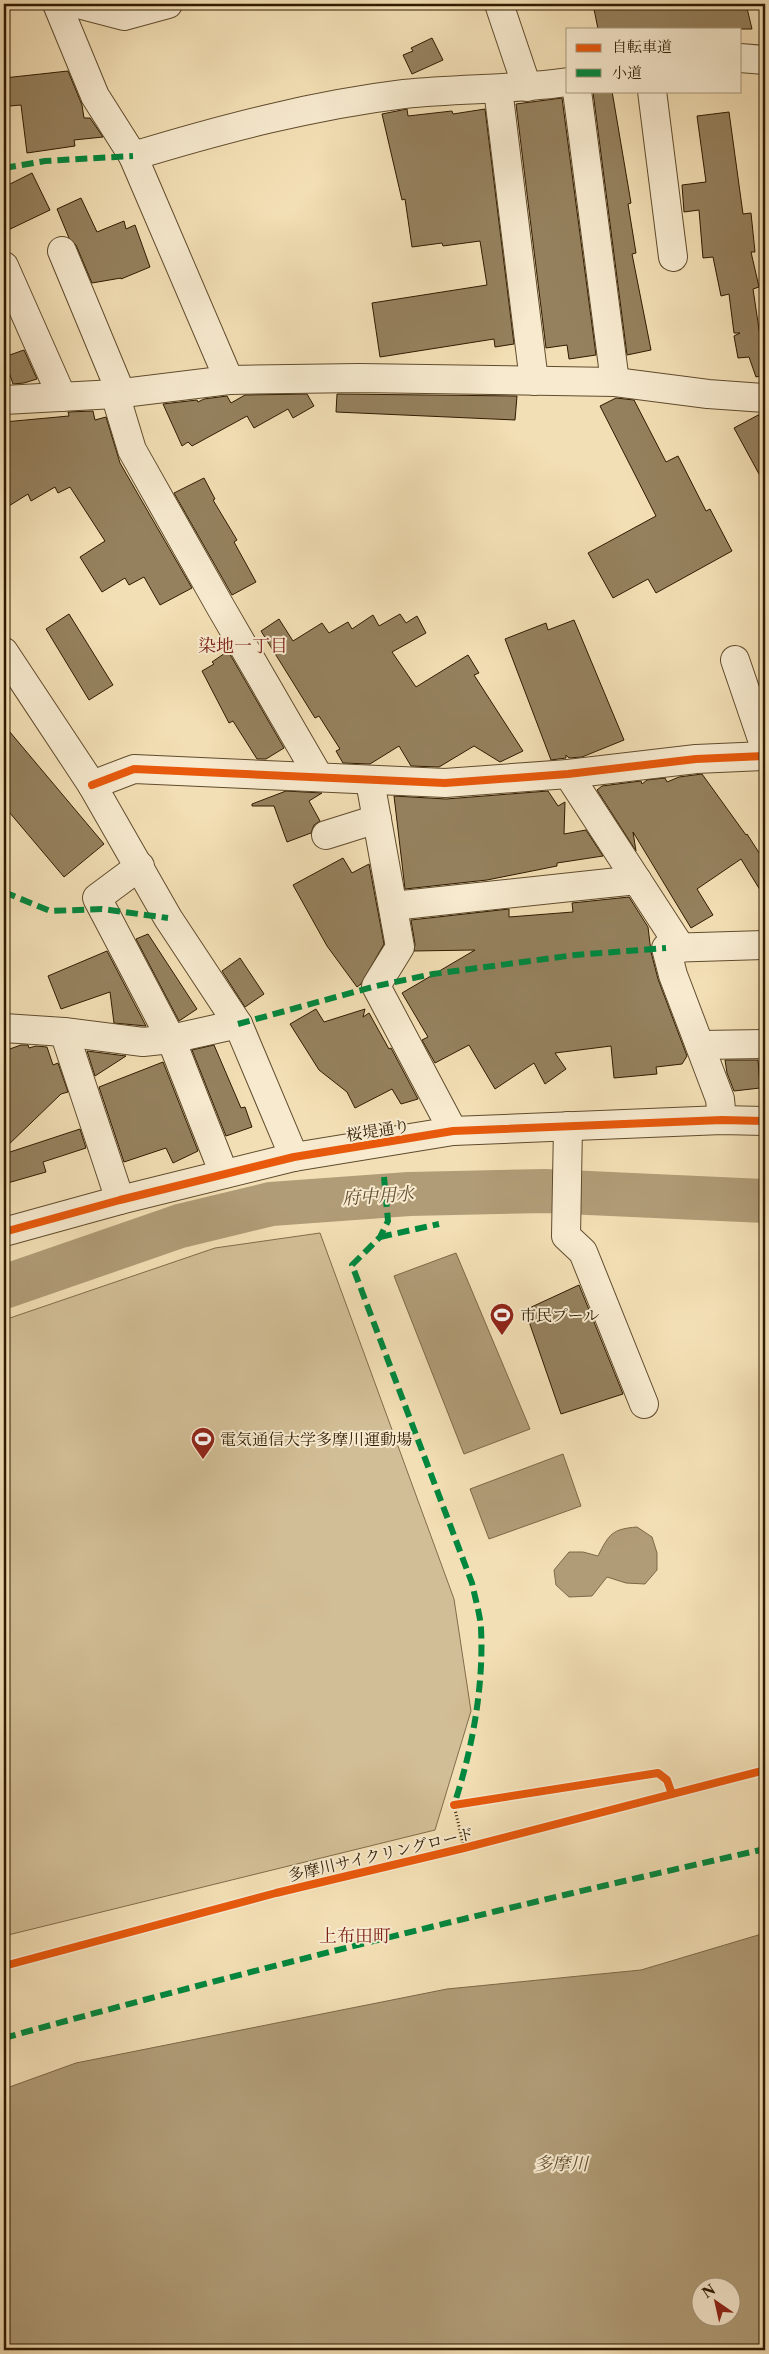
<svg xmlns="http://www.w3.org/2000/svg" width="769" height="2354" font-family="'Libre Caslon Text','Noto Serif JP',serif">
<rect width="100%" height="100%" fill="#f3dfb5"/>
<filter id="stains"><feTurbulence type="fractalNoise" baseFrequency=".004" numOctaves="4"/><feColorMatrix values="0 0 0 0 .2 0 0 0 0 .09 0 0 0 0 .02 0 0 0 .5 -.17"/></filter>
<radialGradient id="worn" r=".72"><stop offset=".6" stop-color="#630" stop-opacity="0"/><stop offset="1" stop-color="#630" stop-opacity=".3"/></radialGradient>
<polygon fill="#d2be96" stroke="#806c4b" points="320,1233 454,1599 471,1711 435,1830 4,1936 4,1320 215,1248"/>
<g fill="#b09c77" stroke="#7c6847" fill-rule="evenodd">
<polygon points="456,1253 530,1429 464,1454 394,1276"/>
<polygon points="563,1454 581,1506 489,1539 470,1489"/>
<path d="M 637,1527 L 652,1537 L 657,1553 L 657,1570 L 645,1584 L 626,1583 L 607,1577 L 592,1596 L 569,1597 L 556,1585 L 554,1570 L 569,1552 L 583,1552 L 598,1556 C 609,1534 612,1529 637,1527 Z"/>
<path d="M 765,1933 L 765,2350 L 4,2350 L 4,2089 L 76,2063 L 447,1989 L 641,1970 ZM 702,2286 L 732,2286 L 732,2316 L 702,2316 Z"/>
</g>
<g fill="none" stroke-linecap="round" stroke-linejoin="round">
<polyline stroke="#b09c77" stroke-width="44" points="4,1287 180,1226 271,1204 409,1194 545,1191 765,1201"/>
</g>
<g fill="#95815e" stroke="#2f1b00">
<polygon points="593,4 746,4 752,29 598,29"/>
<polygon points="432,38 443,60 412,74 403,55 413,51 411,48"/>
<polygon points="68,71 82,105 84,118 90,118 103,137 74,140 75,146 27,153 21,105 10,106 9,103 4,104 4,78"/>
<polygon points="612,91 631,203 628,204 636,253 632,254 651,350 627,355 593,92"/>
<polygon points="562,98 596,355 569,359 567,345 546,348 516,104"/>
<polygon points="407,109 408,116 452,111 453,114 485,109 514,344 495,347 494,339 380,357 372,303 487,285 480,241 443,246 442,243 412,247 405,199 402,200 382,114"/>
<polygon points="729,112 743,214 751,213 755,252 751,252 759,287 753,289 760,336 765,336 765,354 762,354 765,375 756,377 749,357 738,358 734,336 740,333 734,333 729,294 721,296 713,257 703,258 699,210 684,212 682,185 706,182 697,116"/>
<polygon points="32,173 50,210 4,232 4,187"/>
<polygon points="81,198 97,232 124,221 126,229 135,225 150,267 121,279 121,278 92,283 76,245 69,238 57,209"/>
<polygon points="24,350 37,379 24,383 13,384 4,357"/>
<polygon points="307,394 314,406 293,418 288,409 254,428 247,416 192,446 188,442 182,446 163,404 197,400 198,402 204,399 227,396 231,403 245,395"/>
<polygon points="337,394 517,396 515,420 336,412"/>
<polygon points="616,398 634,400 666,462 678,456 706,511 710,509 732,551 656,593 648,579 613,598 588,553 656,516 600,406"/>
<polygon points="93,411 95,420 106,417 120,463 192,588 160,605 144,577 129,585 125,578 102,592 80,557 105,541 70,487 58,493 55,487 31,501 28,494 4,509 4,422 69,416 68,412"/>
<polygon points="762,413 765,413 765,485 734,428"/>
<polygon points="204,478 215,499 213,500 237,540 234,542 256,582 232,595 174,493"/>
<polygon points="69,614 113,685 89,700 46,629"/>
<polygon points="400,614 406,623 417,616 426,633 392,652 416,687 468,655 479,673 474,675 523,751 500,762 474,746 439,767 411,766 399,746 370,764 343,763 336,751 340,749 319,716 315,718 261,631 279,619 293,641 322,623 329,633 348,622 352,629 373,615 379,626"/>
<polygon points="574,620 624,740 582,757 569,758 566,755 566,758 551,760 505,639 546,623 548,630"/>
<polygon points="228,651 284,748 266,759 257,759 233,721 229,723 202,671 214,664 212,662"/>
<polygon points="4,725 104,844 64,877 4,806"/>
<polygon points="702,774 746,835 747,834 765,862 765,898 741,859 697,889 713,915 691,928 633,832 636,851 597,790 602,786 641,781 642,784 647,780 665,778 667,782 679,777"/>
<polygon points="286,791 322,793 309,801 320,821 314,825 311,833 287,842 274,806 252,806 252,804"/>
<polygon points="548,791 558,806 565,802 564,834 586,830 603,856 557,863 557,866 487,880 405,889 394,796 446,799"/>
<polygon points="343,858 352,873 369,864 384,944 361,984 357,987 327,946 293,885"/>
<polygon points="629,897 648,927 651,952 658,979 687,1056 682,1064 656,1067 657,1074 614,1078 611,1046 555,1053 566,1069 545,1084 534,1063 495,1089 469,1045 435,1063 422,1040 428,1037 402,993 475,950 414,951 415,944 411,920 509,909 509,917 573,912 572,903"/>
<polygon points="148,934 197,1009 179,1021 136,939"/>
<polygon points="107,951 146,1026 114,1023 110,992 61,1009 48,976"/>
<polygon points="240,958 264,994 245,1007 222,971"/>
<polygon points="316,1009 324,1022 365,1009 363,1017 369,1013 389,1049 391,1048 418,1099 401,1104 392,1089 355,1108 347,1092 319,1070 290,1024"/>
<polygon points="21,1045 28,1045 29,1048 36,1046 47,1047 53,1065 58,1063 68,1092 61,1094 4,1149 4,1051"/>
<polygon points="214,1045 241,1108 245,1107 252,1127 226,1136 192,1050"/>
<polygon points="87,1051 126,1056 95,1076"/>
<polygon points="725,1060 758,1060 760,1088 734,1091 727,1073"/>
<polygon points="163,1062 198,1151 173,1163 166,1148 124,1162 99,1087"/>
<polygon points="80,1129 86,1148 43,1162 46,1172 4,1184 4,1154"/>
<polygon points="579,1285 623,1394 561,1414 525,1310"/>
</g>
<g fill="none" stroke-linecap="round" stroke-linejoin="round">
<defs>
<g id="minor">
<polyline points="57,4 95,96 133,156 229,380"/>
<polyline points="78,4 124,16 168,4"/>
<polyline points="499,4 527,87"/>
<polyline points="740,58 765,60"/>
<polyline points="498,89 534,381"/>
<polyline points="577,91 615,382"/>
<polyline points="652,91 673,257"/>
<path d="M 133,156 C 222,129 313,105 404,94 C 459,88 514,90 568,82"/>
<polyline points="62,251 121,393"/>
<polyline points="4,266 62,397"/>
<polyline points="115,394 132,450 220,606 319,777"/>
<polyline points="4,400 115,394 229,380 359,378 615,382 708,394 765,398"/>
<polyline points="4,652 92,785 168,918 238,1024 294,1157"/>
<polyline points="735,660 765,748"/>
<polyline points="568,774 681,948"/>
<polyline points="370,781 400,947 376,986 453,1131"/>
<polyline points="92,785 134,769 445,783 568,774 696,759 765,756"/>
<polyline points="326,835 377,819"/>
<polyline points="140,866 97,898 171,1039 224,1174"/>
<polyline points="393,906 637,880"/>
<polyline points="4,1028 64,1032 143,1042 171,1039 238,1024"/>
<polyline points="64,1032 120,1200"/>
<polyline points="700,1045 765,1044"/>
<polyline points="722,1120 720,1099 673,975 666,948 765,945"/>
<polyline points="568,1126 566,1236 583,1252 644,1404"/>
<polyline points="4,1232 120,1200 294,1157 453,1131 722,1120 765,1121"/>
</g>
</defs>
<use href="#minor" stroke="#604c2d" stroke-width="30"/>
<polyline stroke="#2f1b00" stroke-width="3" stroke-dasharray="1 2.5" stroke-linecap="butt" points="454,1805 464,1848"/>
<use href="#minor" stroke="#f7eacf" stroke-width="28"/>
<g stroke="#00873e" stroke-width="6" stroke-dasharray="12 6" stroke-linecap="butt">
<polyline points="4,168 45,161 133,156"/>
<polyline points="4,892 50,911 102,909 168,918"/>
<polyline points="238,1024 376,986 433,974 575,955 666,948"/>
<path d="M 384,1177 L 388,1221 L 380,1237 L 352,1265 L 472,1583 C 475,1598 480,1614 481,1628 C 484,1686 472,1751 454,1805"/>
<polyline points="380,1237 439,1224"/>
<path d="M 4,2038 C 256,1968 510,1906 765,1849"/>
</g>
<defs>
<g id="cycleway">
<polyline points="92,785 134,769 445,783 568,774 696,759 765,756"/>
<polyline points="4,1232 120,1200 294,1157 453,1131 722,1120 765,1121"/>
<polyline points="454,1805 658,1773 667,1780 672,1794"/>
<polyline points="4,1966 276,1893 464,1848 765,1770"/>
</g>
</defs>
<use href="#cycleway" stroke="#f7eacf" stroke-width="11"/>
<use href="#cycleway" stroke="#e8590c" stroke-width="8"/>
</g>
<defs>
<symbol id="stadium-pin" viewBox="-11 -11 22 30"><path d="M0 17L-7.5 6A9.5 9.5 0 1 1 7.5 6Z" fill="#8f2418" stroke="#f7eacf"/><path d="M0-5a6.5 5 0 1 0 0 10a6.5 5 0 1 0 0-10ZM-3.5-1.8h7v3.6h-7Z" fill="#fff"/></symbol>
</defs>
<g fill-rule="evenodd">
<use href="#stadium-pin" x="488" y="1301" width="28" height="38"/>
<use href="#stadium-pin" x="189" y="1425" width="28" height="38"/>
</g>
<g text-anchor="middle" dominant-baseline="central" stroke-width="4" stroke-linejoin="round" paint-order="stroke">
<g font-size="16" fill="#2f1b00" stroke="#f7eacf">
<text transform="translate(378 1130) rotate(-9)">桜堤通り</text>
<text transform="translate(381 1854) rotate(-13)">多摩川サイクリングロード</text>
</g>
<g font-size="16" fill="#2f1b00" stroke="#f7eacf" text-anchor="start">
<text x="520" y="1315">市民プール</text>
<text x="220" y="1439">電気通信大学多摩川運動場</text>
</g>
<g font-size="18" fill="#7a1f14" stroke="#f7eacf">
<text x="243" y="646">染地一丁目</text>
<text x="355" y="1936">上布田町</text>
</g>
<g font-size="18" font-style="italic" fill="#634f30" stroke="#f7eacf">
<text transform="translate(378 1196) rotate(-4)">府中用水</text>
<text x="561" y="2164">多摩川</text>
</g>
</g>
<rect width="769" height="2354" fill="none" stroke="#f3dfb5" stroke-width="20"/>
<rect x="5" y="5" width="759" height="2344" fill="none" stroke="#2f1b00" stroke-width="2.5"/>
<rect x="10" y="10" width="749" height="2334" fill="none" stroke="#2f1b00"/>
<rect x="566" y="28" width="175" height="65" fill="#f7eacf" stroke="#a7977c"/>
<rect x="576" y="44" width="25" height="8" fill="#e8590c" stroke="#a7977c"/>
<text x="612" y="52" font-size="15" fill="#2f1b00">自転車道</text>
<rect x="576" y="69" width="25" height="8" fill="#00873e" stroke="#a7977c"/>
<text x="612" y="78" font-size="15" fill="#2f1b00">小道</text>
<g transform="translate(716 2302) rotate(326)"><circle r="24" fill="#f7eacf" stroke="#a7977c"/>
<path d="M0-4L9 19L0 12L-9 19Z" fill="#8f2418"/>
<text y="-8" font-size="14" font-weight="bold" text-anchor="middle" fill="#2f1b00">N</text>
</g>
<rect width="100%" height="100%" filter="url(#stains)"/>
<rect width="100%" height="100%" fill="url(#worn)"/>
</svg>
